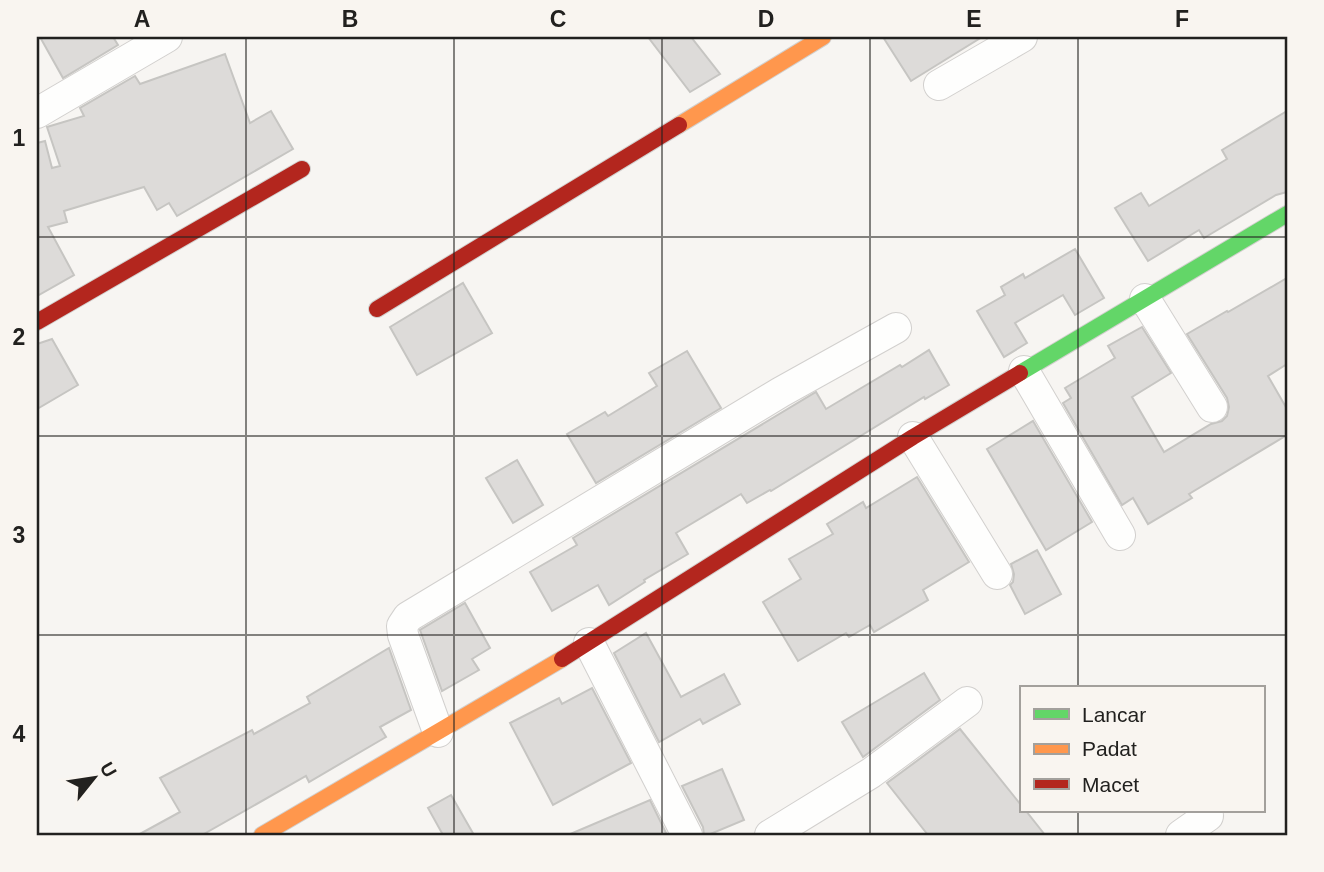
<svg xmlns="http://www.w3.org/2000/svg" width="1324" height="872" font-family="Helvetica,sans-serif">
<rect width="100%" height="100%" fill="#f7f5f2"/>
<g fill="#dddbd9" stroke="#c6c5c2" stroke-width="2">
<polygon points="40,37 113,37 118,45 63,78"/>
<polygon points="648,37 691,37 720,74 690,92"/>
<polygon points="883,37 982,37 911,81"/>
<polygon points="225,54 250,123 271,111 293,149 177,216 169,203 157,210 144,187 64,211 67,222 48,227 74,275 37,296 37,143 45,141 52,168 60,166 47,127 84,116 80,108 135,76 140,84"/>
<polygon points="1287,111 1287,192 1276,195 1204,238 1199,230 1148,261 1115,208 1141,193 1149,206 1227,159 1222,150"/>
<polygon points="1075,249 1104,298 1075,315 1063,295 1015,323 1027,343 1004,357 977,311 1005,295 1001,287 1023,274 1025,278"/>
<polygon points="1287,278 1287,364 1268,376 1287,409 1287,435 1189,494 1192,498 1148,524 1133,498 1122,505 1063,403 1071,398 1065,388 1115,358 1108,346 1142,327 1171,373 1132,397 1164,452 1211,424 1222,421 1227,416 1229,407 1227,398 1187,334 1227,311 1228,312"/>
<polygon points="463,283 492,333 417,375 390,327"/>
<polygon points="52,339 78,385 37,409 37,344"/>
<polygon points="929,350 949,385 925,399 924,397 771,491 770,490 747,503 741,494 676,533 688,554 644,580 645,582 609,605 598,585 552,611 530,572 577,545 573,538 816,392 826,409 900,365 902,367"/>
<polygon points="687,351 721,408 596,483 567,434 605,412 608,416 657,386 649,373"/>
<polygon points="1033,421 1092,522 1046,550 987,449"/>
<polygon points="517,460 543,505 513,523 486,478"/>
<polygon points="917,477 969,562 923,590 928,600 874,632 870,625 849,637 846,633 798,661 763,602 801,579 789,559 833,534 827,524 863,502 866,508"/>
<polygon points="1037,550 1061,594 1025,614 1010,585 1013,582 1014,574 1011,564"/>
<polygon points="465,603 490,648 472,659 479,670 442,691 420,630"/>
<polygon points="646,633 681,697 724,674 740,704 703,724 700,719 659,742 614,653"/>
<polygon points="389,648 411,710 380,727 386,737 309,782 306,776 202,835 138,835 180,812 160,778 252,730 254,734 310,703 307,697"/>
<polygon points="924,673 940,700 863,757 842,722"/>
<polygon points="592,688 631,763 553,805 510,723 559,698 562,704"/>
<polygon points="960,729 1021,805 1021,811 1026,811 1045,835 928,835 887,783"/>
<polygon points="722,769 744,820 708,835 704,835 703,827 682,786"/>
<polygon points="451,795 474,835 443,835 428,808"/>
<polygon points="650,800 667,835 568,835"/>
</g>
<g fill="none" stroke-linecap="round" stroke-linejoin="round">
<defs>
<g id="street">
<polyline points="939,85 1022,37"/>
<polyline points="37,113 167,37"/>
<polyline points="1145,299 1212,407"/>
<polyline points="1024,371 1120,535"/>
<polyline points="913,437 997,574"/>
<polyline points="589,643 687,835"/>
<polyline points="438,732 403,635 402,626 408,617 781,392 896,328"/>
<polyline points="770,835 871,773 967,702"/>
<polyline points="1181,835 1208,816"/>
</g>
<polyline id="fast" points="1020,373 1287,214"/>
<g id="slow">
<polyline points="679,125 823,37"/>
<polyline points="262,835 562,659"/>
</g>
<g id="jam">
<polyline points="377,309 679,125"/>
<polyline points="37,322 302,169"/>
<polyline points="562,659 913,437 1020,373"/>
</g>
</defs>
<use href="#street" stroke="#d2d0ce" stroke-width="32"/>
<use href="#fast" stroke="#d2d0ce" stroke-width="18"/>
<use href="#slow" stroke="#d2d0ce" stroke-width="18"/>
<use href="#jam" stroke="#d2d0ce" stroke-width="18"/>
<use href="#street" stroke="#fefefd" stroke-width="30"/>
<use href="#fast" stroke="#63d668" stroke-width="16"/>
<use href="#slow" stroke="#ff974d" stroke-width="16"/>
<use href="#jam" stroke="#b3261e" stroke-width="16"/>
</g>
<path fill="none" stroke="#22211f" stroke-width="2" stroke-opacity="0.55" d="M 246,37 L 246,835M 454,37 L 454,835M 662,37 L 662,835M 870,37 L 870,835M 1078,37 L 1078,688M 37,237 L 1287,237M 37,436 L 1287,436M 37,635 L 1287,635M 1078,811 L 1078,835"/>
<rect width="1324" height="872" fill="none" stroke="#f9f5f0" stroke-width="77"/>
<rect x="1020" y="686" width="245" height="126" fill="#f9f5f0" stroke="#a3a09c" stroke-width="2"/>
<rect x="1034" y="709" width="35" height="10" fill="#63d668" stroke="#a3a09c" stroke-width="2"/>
<text x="1082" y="722" font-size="21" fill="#22211f">Lancar</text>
<rect x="1034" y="744" width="35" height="10" fill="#ff974d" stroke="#a3a09c" stroke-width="2"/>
<text x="1082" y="756" font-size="21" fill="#22211f">Padat</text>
<rect x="1034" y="779" width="35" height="10" fill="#b3261e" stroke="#a3a09c" stroke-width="2"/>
<text x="1082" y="792" font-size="21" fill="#22211f">Macet</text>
<g transform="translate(94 778) rotate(60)" stroke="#f9f5f0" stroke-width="5" paint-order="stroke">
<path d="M0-5L12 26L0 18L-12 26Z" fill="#22211f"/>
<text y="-10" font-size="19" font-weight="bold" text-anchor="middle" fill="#22211f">U</text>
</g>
<rect x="38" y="38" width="1248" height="796" fill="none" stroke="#22211f" stroke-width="2.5"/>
<g font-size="23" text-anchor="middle" font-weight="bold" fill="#22211f">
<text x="142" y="27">A</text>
<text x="350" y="27">B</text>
<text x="558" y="27">C</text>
<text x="766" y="27">D</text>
<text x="974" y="27">E</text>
<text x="1182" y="27">F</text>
<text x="19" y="146">1</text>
<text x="19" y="345">2</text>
<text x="19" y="543">3</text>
<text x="19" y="742">4</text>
</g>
</svg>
